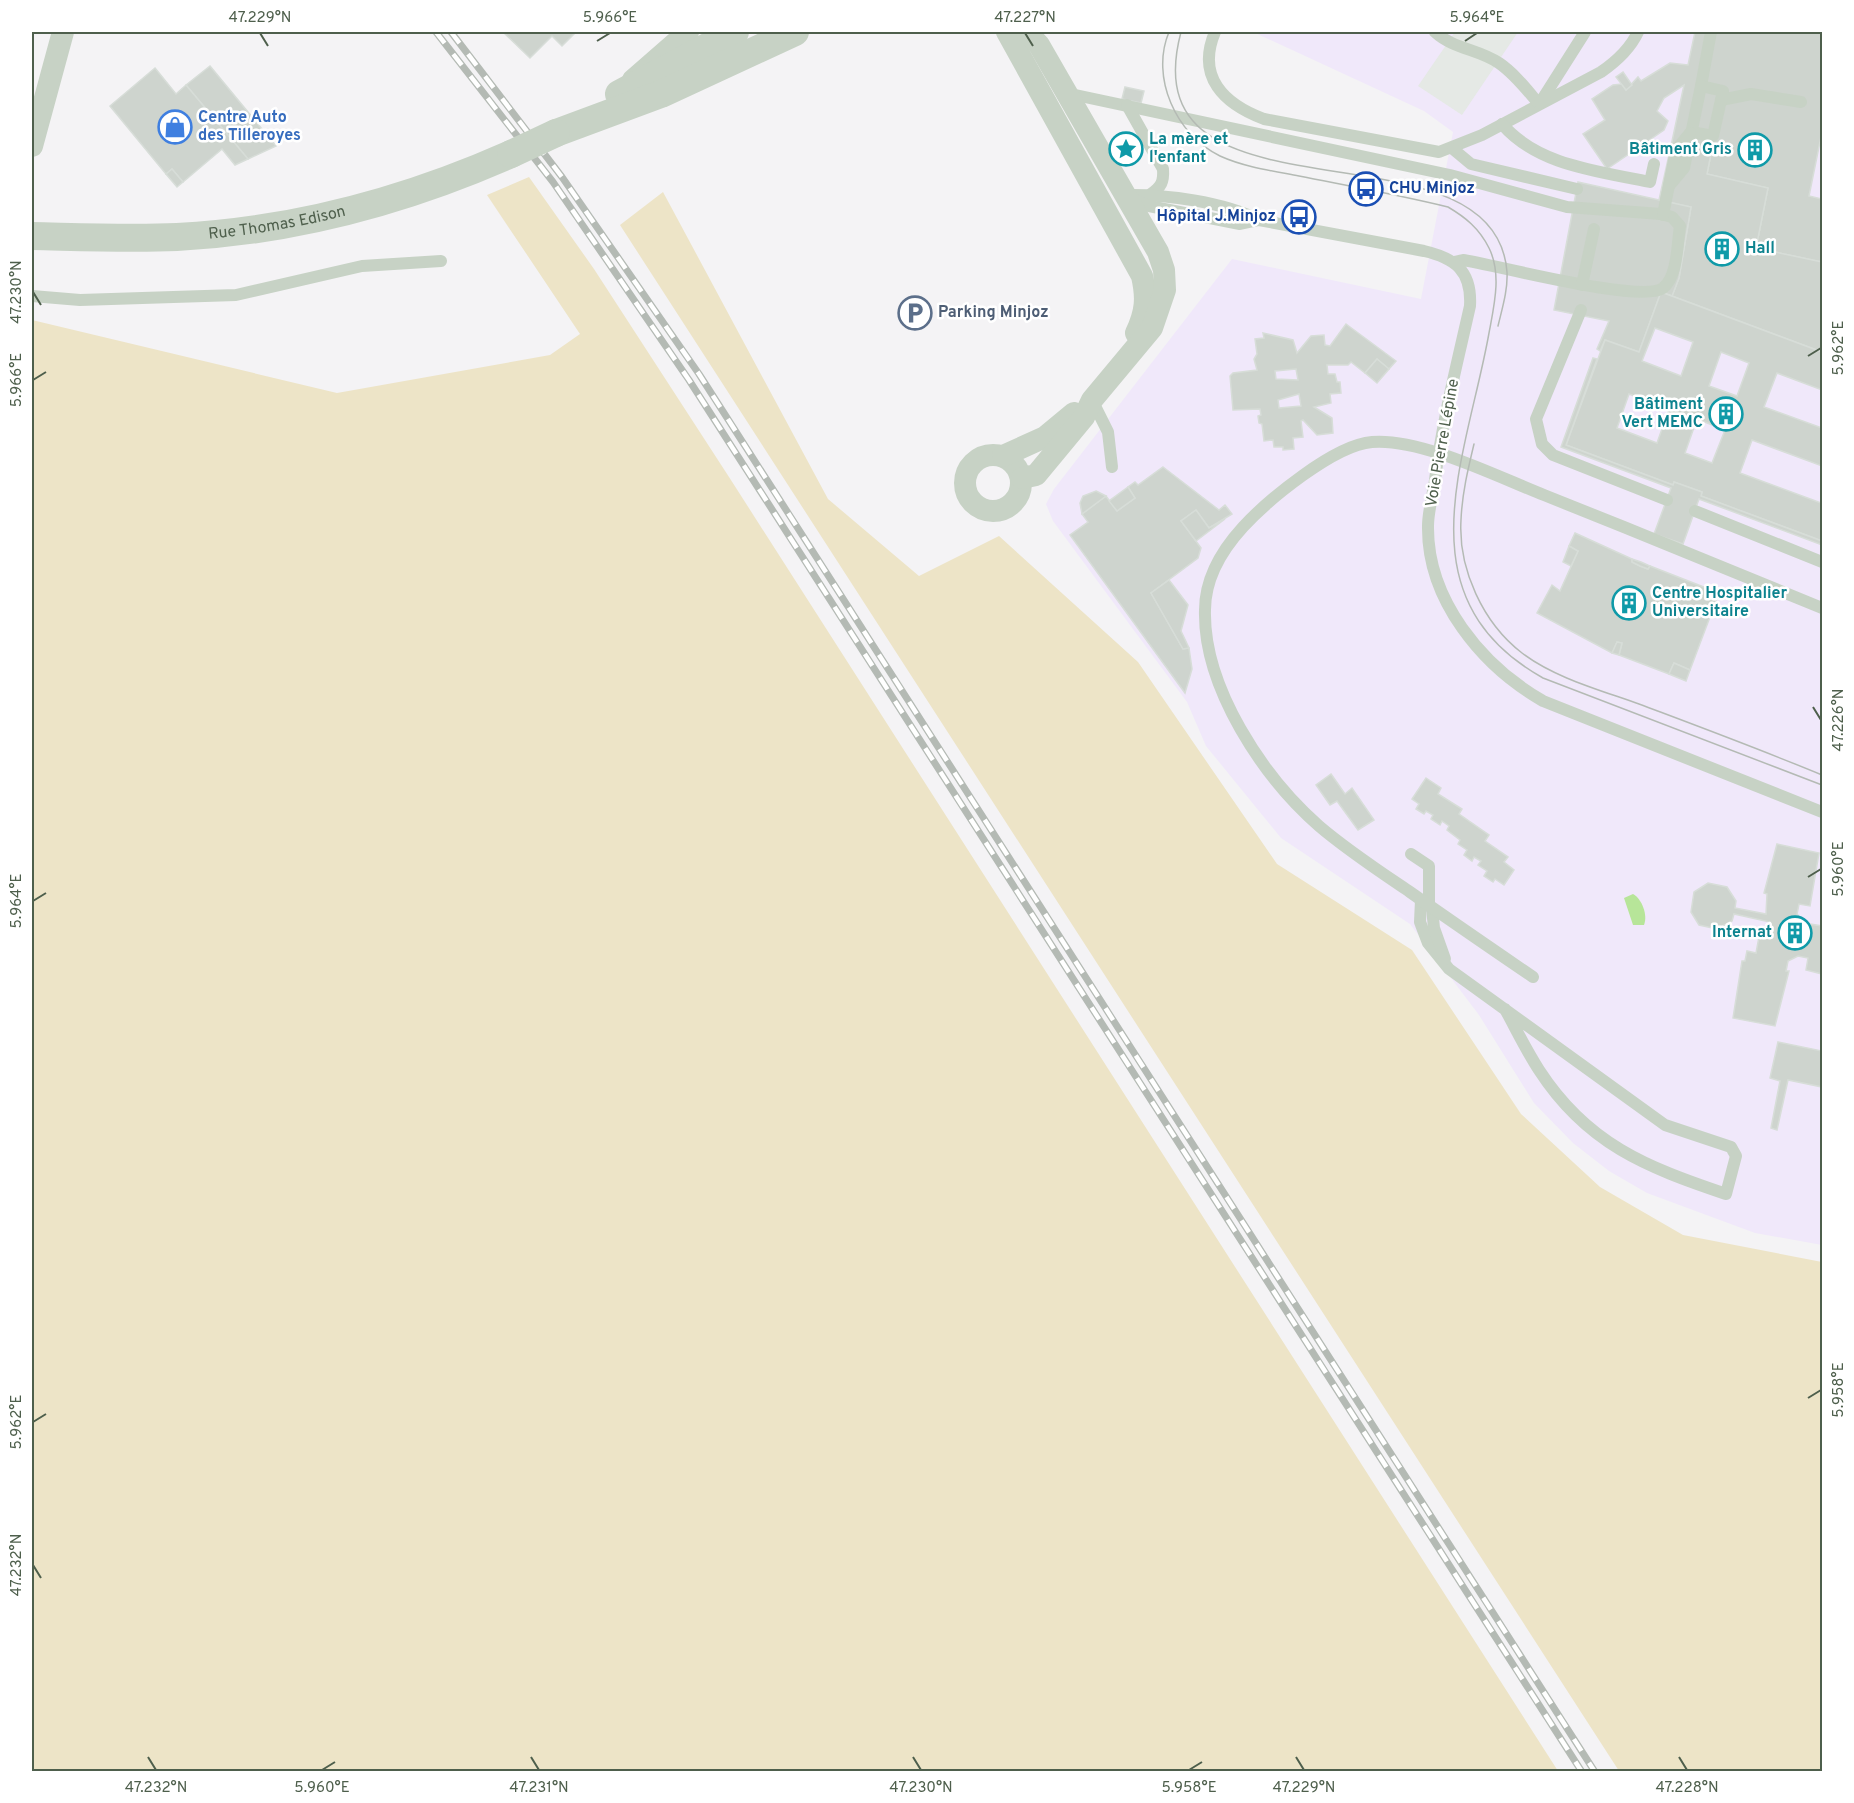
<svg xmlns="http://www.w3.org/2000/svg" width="1854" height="1803" font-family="Overpass,sans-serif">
<rect width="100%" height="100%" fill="#f4f3f5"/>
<polygon fill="#f0e8fa" points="1253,32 1822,32 1822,1245 1755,1233 1647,1193 1609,1171 1573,1143 1534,1103 1479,1015 1410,924 1281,838 1206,746 1187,702 1053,521 1046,504 1054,489 1232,259 1421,299 1453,132 1424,111"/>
<polygon fill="#e5e9e5" points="1455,32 1518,32 1462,115 1418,86"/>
<g fill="#ede4c7">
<polygon points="529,177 594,269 729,477 1558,1771 32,1771 32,320 337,393 550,355 580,334 487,195"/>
<polygon points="663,192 828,499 919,576 999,536 1138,662 1277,864 1412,950 1521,1114 1600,1187 1683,1235 1822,1262 1822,1771 1619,1771 620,225"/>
</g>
<path fill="#b7e599" d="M 1633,894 C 1642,899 1648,915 1644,925 L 1633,925 L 1624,898 Z"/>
<g fill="#ced4ce" stroke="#d7ddd8" stroke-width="1.5" fill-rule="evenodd">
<polygon points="503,32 576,32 562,46 552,36 530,58"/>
<polygon points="1695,32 1822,32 1822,132 1809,196 1822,199 1822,262 1756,248 1768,188 1707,174 1711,154 1671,146 1684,85 1664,98 1657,111 1668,121 1664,130 1607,169 1583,134 1605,120 1592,99 1613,85 1622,84 1626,90 1638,77 1641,81 1670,63 1688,65"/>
<polygon points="210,66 276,146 248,159 186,85"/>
<polygon points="155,68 176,94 186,85 248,159 235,165 222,149 183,182 172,169 166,174 110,106"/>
<polygon points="1623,72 1632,85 1626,90 1616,77"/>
<polygon points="1125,87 1144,91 1141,103 1122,99"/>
<polygon points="1671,146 1711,154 1707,174 1768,188 1756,248 1822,262 1822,352 1672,296 1679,278 1691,207 1659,200"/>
<polygon points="172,169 183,182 177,187 166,174"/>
<polygon points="1578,182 1691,207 1679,278 1672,296 1661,292 1639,352 1605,340 1600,351 1597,349 1609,321 1554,310"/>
<path d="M 1661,292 L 1822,352 L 1822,390 L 1777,373 L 1764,407 L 1822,428 L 1822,466 L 1752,440 L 1740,473 L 1821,503 L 1822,498 L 1822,541 L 1701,496 L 1702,492 L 1674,482 L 1673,485 L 1566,445 L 1605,340 L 1639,352 ZM 1655,328 L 1693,342 L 1681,376 L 1642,361 ZM 1721,352 L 1749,363 L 1737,396 L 1709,386 ZM 1629,394 L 1669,409 L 1657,443 L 1617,428 ZM 1697,419 L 1725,430 L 1712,463 L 1685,453 Z"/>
<path d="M 1346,324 L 1396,361 L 1389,369 L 1377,359 L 1365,373 L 1351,362 L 1348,365 L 1327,365 L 1328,374 L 1335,374 L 1337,382 L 1340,382 L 1341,393 L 1330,394 L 1331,403 L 1314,407 L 1332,418 L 1333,433 L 1317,435 L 1303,420 L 1301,421 L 1303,437 L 1293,438 L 1294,449 L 1283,450 L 1283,447 L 1274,447 L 1273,440 L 1264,441 L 1262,424 L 1259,423 L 1258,416 L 1261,415 L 1260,409 L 1233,410 L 1230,376 L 1233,373 L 1257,370 L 1254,359 L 1257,354 L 1255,339 L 1264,338 L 1263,333 L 1293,340 L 1297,353 L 1311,336 L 1324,335 L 1325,345 L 1330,346 ZM 1296,369 L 1298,380 L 1276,379 L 1275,371 ZM 1299,394 L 1301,406 L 1279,408 L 1278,400 Z"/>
<polygon points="1593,358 1597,359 1566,445 1673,485 1674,482 1702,492 1701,496 1822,541 1822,545 1699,499 1683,544 1654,534 1671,488 1561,447"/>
<polygon points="1377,359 1389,369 1377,383 1365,373"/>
<polygon points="1163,467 1219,510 1225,505 1232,514 1209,528 1196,510 1181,521 1201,548 1198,558 1151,593 1183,649 1189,648 1192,669 1185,693 1070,535 1088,522 1082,514 1106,496 1117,511 1135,498 1128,487 1135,482 1138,485"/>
<polygon points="1128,487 1135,498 1117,511 1109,501"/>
<polygon points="1096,491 1106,496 1082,514 1080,503 1083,496"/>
<polygon points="1196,510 1209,528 1225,519 1196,541 1181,521"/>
<polygon points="1575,533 1632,559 1632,562 1640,566 1648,569 1650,566 1719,593 1690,670 1674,663 1669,674 1619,655 1622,643 1617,642 1612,653 1537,613 1552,585 1560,591 1578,551 1569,546"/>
<polygon points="1569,546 1578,551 1571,566 1563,562"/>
<polygon points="1632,559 1641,562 1650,566 1648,569 1640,566 1632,562"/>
<polygon points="1169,580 1188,605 1181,631 1189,648 1183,649 1151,593"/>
<polygon points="1617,642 1622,643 1619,655 1612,653"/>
<polygon points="1674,663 1690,670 1686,681 1669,674"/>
<polygon points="1331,774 1345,794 1352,788 1374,820 1358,830 1337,801 1330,805 1316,785"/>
<polygon points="1426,778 1441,788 1438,794 1462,809 1459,814 1489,835 1485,841 1508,857 1504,862 1514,870 1504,885 1495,879 1493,882 1484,876 1487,871 1478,865 1481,861 1474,857 1472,861 1464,855 1467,850 1458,844 1460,840 1447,830 1449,826 1442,821 1440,825 1431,819 1433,815 1426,811 1424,814 1416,809 1419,804 1412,799"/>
<polygon points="1777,844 1819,853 1810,906 1799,904 1797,914 1804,923 1822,926 1822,974 1806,970 1808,958 1798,956 1788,961 1786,971 1789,971 1775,1026 1733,1018 1742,961 1745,961 1747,951 1756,953 1759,937 1767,938 1770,922 1734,914 1732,921 1717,929 1699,925 1691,912 1694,892 1708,883 1727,887 1736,901 1735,908 1766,914 1767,894 1764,893"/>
<polygon points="1778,1042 1822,1051 1822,1087 1788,1080 1777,1130 1771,1128 1780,1081 1770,1078"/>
</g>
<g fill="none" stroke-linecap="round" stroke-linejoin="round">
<g stroke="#c7d2c5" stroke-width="12">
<path d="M 1215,32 C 1196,77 1224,104 1264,119 L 1439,152 L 1482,135 L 1601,72 C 1617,61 1630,49 1638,32"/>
<path d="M 1435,32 C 1453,49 1479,49 1499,63 C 1515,74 1527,90 1539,104"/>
<polyline points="1701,86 1711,32"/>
<path d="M 1066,93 L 1450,175 L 1567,207 L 1661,214 L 1672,217 L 1680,226 C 1677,244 1678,276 1663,288 C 1642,304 1496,265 1463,260 L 1454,262"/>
<polyline points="1721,100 1751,94 1801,102"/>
<polyline points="1540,103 1585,32"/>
<path d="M 1127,105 L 1163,169 C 1164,182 1161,187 1151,194"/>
<path d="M 1502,124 C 1538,166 1599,171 1650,182 L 1654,164"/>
<polyline points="1453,149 1471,164 1577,189"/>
<polyline points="1669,186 1684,168 1701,86 1723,91 1713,136 1691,132"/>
<path d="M 1125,195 C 1165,194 1224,202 1259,220 L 1424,251 C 1455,258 1472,271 1470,306 C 1457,364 1442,422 1435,480 C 1433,495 1428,511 1428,526 C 1427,600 1482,666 1543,701 L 1822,812"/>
<polyline points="1129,197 1149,206 1240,224 1259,220"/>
<polyline points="1663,215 1676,150 1690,133"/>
<polyline points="1582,285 1594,229"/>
<polyline points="32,296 80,300 236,295 362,266 441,261"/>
<polyline points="1581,310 1536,419 1542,444 1553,455 1667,500"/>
<polyline points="1092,400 1108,432 1112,467"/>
<polyline points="1695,511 1822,562"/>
<polyline points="1411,854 1429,866 1429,906"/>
<path d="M 1421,900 L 1420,922 L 1428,943 L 1449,969 L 1665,1125 L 1731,1147 L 1736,1156 L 1726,1194 C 1646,1167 1587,1144 1539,1070 C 1526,1050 1516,1029 1505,1009"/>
<polyline points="1432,908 1434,928 1445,959"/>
<path d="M 1533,977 C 1492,949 1451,921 1410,892 C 1379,871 1347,850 1319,826 C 1263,777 1203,687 1205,610 C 1205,578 1222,550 1243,527 C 1268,500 1334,445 1372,442 C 1421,438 1498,477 1544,495 C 1637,532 1730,570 1822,608"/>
</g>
<g stroke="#c7d2c5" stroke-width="22">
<path d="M 1007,32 L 1142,276 C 1147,298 1146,312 1136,333"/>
<polyline points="633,80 688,32"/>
<polyline points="32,146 63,32"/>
<circle cx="993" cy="483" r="28"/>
<polyline points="1003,456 1045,437 1074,413"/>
<polyline points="1022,478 1036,475 1084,417 1092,400 1152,328 1165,290 1164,270 1158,252 1039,45 1027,32"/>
</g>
<g stroke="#c7d2c5" stroke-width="28">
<polyline points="619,94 735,32"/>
<polyline points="556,133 661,94 795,32"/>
<path id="s1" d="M 32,236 C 80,237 129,239 177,237 C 293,231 405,201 511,154"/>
</g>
<g stroke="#b4bab4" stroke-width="1.5">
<path d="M 1169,32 C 1150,77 1176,135 1220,156 C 1244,167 1273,171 1299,176 C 1349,186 1399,195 1448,207 C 1465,217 1479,228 1489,248 C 1502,274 1494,306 1489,333 C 1467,457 1399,597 1543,678 L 1822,785"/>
<path d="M 1181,32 C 1126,238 1495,111 1507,272 C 1508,290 1502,309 1498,326"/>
<path d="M 1474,444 C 1468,469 1462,494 1461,520 C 1458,569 1483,623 1522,653 C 1555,678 1600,690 1639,704 C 1700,727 1762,750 1822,775"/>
</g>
<defs>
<g id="rail">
<polyline points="436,32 553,182 689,380 1582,1772"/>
<polyline points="451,32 562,177 699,374 1595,1772"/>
</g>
</defs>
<use href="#rail" stroke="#b4bab4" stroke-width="7"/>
<use href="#rail" stroke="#fff" stroke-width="4.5" stroke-dasharray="14" stroke-linecap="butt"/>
<polyline stroke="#c7d2c5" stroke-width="28" points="511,154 556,133"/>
</g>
<path fill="none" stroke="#4e5f4c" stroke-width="2" d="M 260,33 L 268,46M 1025,33 L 1033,46M 597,41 L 610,33M 1465,41 L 1477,33M 33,292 L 41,305M 1808,356 L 1821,348M 33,380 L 46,372M 1813,707 L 1821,720M 1808,877 L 1821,869M 33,901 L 46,893M 1808,1398 L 1821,1390M 33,1422 L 46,1414M 33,1565 L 41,1578M 148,1757 L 156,1770M 531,1757 L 539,1770M 913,1757 L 921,1770M 1296,1757 L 1304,1770M 1679,1757 L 1687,1770M 322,1770 L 335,1762M 1189,1770 L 1202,1762"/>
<defs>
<symbol id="shop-ring" viewBox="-11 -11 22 22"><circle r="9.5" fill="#fff" stroke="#3f7fe0" stroke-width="1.5"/><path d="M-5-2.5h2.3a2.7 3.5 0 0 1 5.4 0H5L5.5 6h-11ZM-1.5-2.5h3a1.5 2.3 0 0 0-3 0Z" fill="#3f7fe0"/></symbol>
<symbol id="sight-ring" viewBox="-11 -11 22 22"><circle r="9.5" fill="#fff" stroke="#0f9aa8" stroke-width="1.5"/><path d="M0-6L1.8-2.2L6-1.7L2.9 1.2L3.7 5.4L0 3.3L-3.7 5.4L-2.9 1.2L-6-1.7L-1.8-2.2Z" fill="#0f9aa8"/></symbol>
<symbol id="building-ring" viewBox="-11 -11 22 22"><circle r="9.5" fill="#fff" stroke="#0f9aa8" stroke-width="1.5"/><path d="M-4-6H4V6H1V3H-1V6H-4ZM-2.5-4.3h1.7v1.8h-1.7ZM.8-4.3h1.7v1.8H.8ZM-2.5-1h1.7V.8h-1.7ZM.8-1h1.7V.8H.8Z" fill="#0f9aa8"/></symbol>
<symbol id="bus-ring" viewBox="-11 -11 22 22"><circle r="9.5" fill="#fff" stroke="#1a4fb4" stroke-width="1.5"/><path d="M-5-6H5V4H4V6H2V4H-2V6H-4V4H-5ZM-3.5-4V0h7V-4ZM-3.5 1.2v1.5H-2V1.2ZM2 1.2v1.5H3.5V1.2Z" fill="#1a4fb4"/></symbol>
<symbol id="parking-ring" viewBox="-11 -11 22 22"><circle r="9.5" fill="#fff" stroke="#5c6f8a" stroke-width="1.5"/><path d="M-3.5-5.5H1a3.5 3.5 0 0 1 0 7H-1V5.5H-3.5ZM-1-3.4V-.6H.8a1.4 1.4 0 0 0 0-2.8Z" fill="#5c6f8a"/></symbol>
</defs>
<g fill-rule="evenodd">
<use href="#shop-ring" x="156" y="108" width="38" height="38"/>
<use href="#sight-ring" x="1107" y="130" width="38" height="38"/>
<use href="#building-ring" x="1736" y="131" width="38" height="38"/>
<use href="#bus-ring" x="1347" y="170" width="38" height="38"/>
<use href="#bus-ring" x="1280" y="198" width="38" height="38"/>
<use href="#building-ring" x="1703" y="230" width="38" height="38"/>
<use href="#parking-ring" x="896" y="294" width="38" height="38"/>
<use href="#building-ring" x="1707" y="395" width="38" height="38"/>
<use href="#building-ring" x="1610" y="584" width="38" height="38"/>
<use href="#building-ring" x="1776" y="914" width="38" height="38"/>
</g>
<g text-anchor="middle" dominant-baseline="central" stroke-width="5" stroke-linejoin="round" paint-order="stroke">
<g font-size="16" font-weight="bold" fill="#366cbe" stroke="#fff" text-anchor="start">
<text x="198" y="118">Centre Auto<tspan x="198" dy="18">des Tilleroyes</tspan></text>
</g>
<g font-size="16" font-weight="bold" fill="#0d838f" stroke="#fff" text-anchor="start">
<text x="1149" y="140">La mère et<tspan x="1149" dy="18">l'enfant</tspan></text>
<text x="1732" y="150" text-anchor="end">Bâtiment Gris</text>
<text x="1745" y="249">Hall</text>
<text x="1703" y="405" text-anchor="end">Bâtiment<tspan x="1703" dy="18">Vert MEMC</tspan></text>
<text x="1652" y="594">Centre Hospitalier<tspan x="1652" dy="18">Universitaire</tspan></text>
<text x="1772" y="933" text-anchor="end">Internat</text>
</g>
<g font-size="16" font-weight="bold" fill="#164399" stroke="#fff" text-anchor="start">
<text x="1389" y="189">CHU Minjoz</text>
<text x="1276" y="217" text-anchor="end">Hôpital J.Minjoz</text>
</g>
<g font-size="16" fill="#4e5f4c" stroke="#fff">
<text stroke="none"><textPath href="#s1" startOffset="246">Rue Thomas Edison</textPath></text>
<text transform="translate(1443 443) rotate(-80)">Voie Pierre Lépine</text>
</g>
<g font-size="16" font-weight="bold" fill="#4e5e75" stroke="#fff" text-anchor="start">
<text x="938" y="313">Parking Minjoz</text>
</g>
</g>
<rect width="1854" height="1803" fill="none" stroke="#ffffff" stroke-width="66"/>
<rect x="33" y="33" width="1788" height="1737" fill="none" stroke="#4e5f4c" stroke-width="2"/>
<g font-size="15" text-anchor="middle" fill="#4e5f4c">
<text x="260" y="22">47.229°N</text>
<text x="610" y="22">5.966°E</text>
<text x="1025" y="22">47.227°N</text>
<text x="1477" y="22">5.964°E</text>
<text transform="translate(16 292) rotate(-90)" y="5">47.230°N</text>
<text transform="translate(1838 348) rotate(-90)" y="5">5.962°E</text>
<text transform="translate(16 380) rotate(-90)" y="5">5.966°E</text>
<text transform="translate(1838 720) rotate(-90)" y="5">47.226°N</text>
<text transform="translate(1838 869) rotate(-90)" y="5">5.960°E</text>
<text transform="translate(16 901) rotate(-90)" y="5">5.964°E</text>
<text transform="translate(1838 1390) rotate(-90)" y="5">5.958°E</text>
<text transform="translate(16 1422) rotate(-90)" y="5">5.962°E</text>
<text transform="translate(16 1565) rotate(-90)" y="5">47.232°N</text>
<text x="156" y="1792">47.232°N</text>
<text x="322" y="1792">5.960°E</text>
<text x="539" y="1792">47.231°N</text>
<text x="921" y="1792">47.230°N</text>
<text x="1189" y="1792">5.958°E</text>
<text x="1304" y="1792">47.229°N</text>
<text x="1687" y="1792">47.228°N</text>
</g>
</svg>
